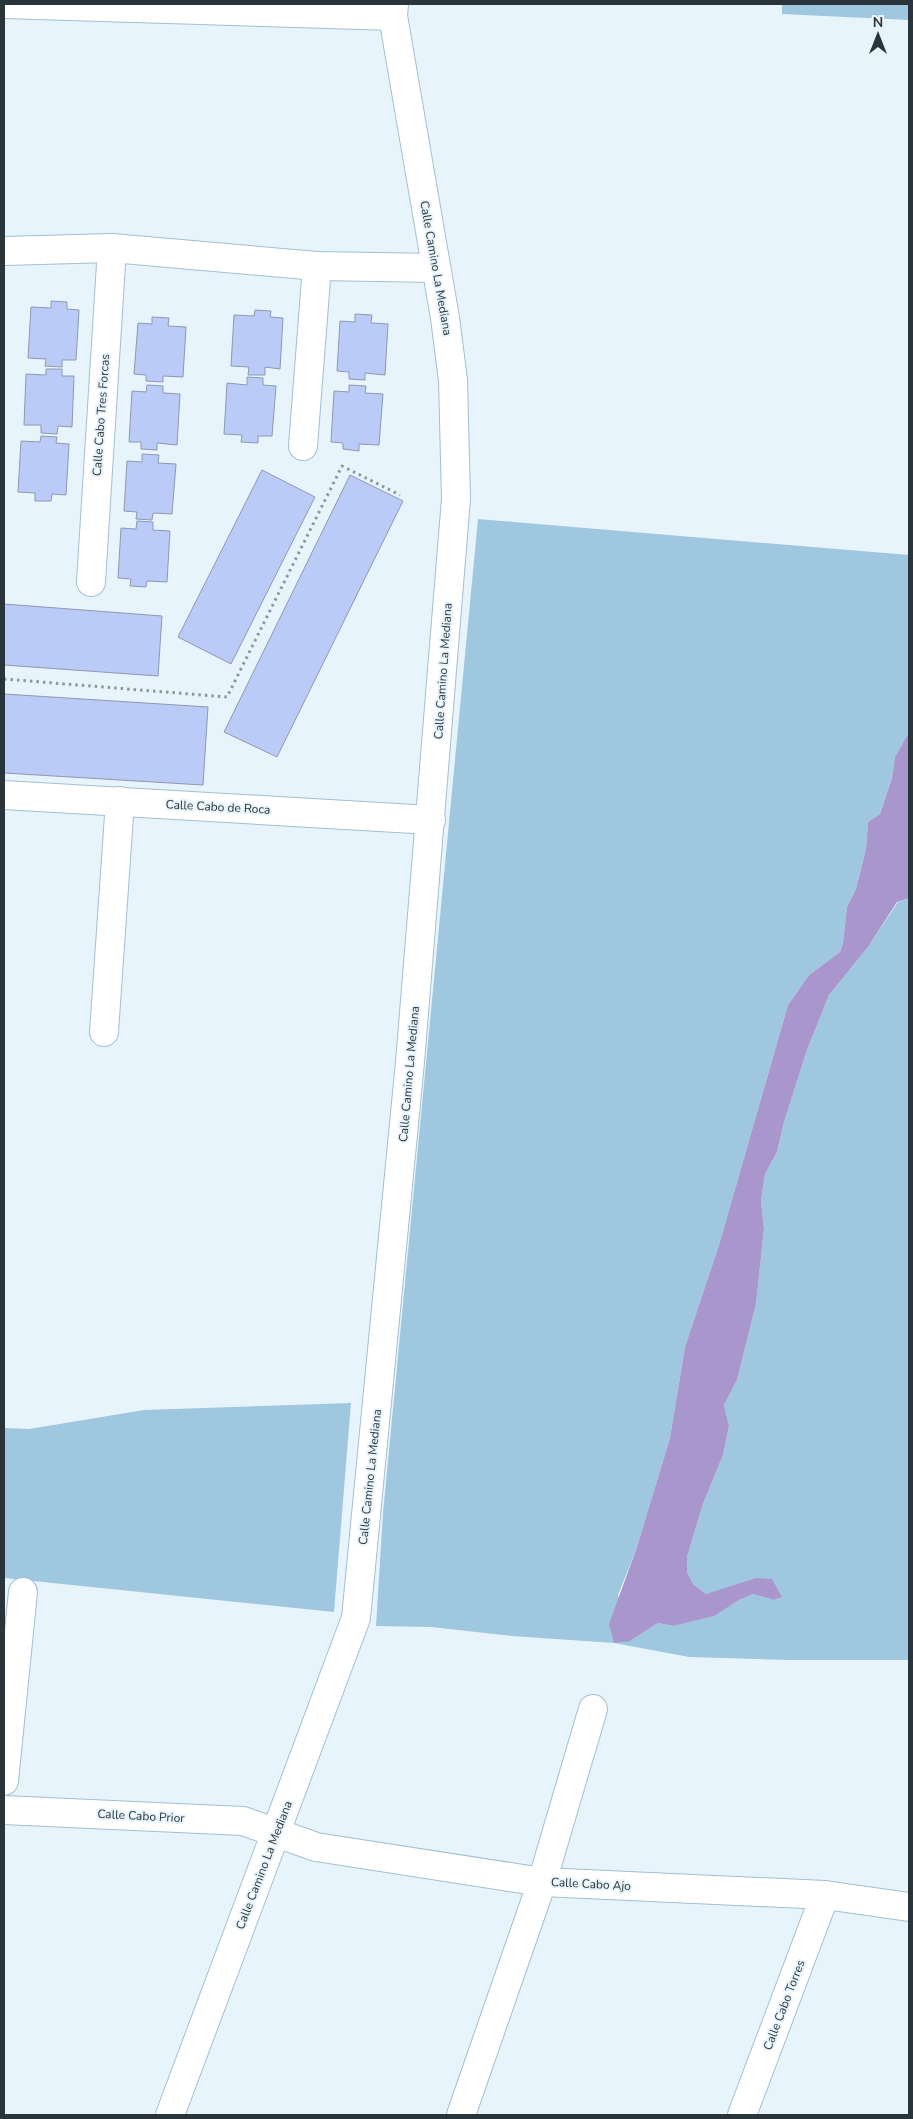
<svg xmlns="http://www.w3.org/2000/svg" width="913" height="2119" font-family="'Nunito Sans',sans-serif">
<rect width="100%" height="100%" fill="#e8f4fb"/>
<g fill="#9fc8e0">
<polygon points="782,4 909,4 909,20 782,14"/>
<polygon points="478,519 909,555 909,732 895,757 892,778 880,814 868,822 866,849 856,889 847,907 843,943 840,952 809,975 788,1005 719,1245 685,1347 670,1438 636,1550 618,1595 630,1641 658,1623 674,1626 713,1616 739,1600 753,1594 774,1600 782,1597 728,1589 706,1594 694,1585 687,1572 687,1557 703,1504 723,1455 729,1426 724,1405 737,1380 756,1304 764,1229 761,1201 765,1174 777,1152 784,1122 807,1050 829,995 868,947 898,902 909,898 909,1660 789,1660 689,1657 614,1643 512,1636 431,1627 376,1626 383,1513"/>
<polygon points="351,1403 334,1612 4,1578 4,1428 29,1429 144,1410"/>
</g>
<polygon fill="#a996cc" points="909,732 909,898 897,902 868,947 829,995 807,1050 784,1122 777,1152 765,1174 761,1201 764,1229 756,1304 737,1380 724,1405 729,1426 723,1455 703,1504 687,1557 687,1572 694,1585 706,1594 756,1578 772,1579 782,1597 774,1600 753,1594 739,1600 714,1616 674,1626 658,1623 630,1641 614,1643 609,1624 636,1550 670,1438 685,1347 719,1245 788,1005 809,975 840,952 843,943 847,907 856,889 866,849 868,822 880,814 892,778 895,757"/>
<g fill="#b9cbf6" stroke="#8e98b2">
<polygon points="51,301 67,302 67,309 79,310 76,360 62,360 62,367 45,366 46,359 28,358 31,307 51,308"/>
<polygon points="255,310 271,311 270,317 283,318 280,369 265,367 265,375 248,375 249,367 231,366 234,315 254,316"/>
<polygon points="355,314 372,315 371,323 388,324 385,375 365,373 365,380 349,379 349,372 337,371 340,321 355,322"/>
<polygon points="152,317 169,318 168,326 186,327 183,377 163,376 163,382 146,381 146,375 134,374 138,323 152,324"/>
<polygon points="46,369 62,369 62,376 74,376 72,427 58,426 57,434 41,433 41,425 24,425 26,374 46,375"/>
<polygon points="247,377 263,378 263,385 276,386 272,436 258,436 258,443 241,442 242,435 224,434 227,383 247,385"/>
<polygon points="147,385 163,386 163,393 180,394 177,445 157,443 157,450 141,449 141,442 129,442 132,391 146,392"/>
<polygon points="349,385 366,386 365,393 383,394 379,445 359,444 359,451 343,449 343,443 331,442 334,391 349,392"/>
<polygon points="41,436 57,437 56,443 69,444 66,495 52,494 51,501 35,501 35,493 18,492 21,441 40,442"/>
<polygon points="142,454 159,455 158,463 176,464 172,514 153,513 152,520 136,519 137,512 124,511 127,461 142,462"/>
<polygon points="262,470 315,497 231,664 178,637"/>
<polygon points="350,475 403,501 277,757 224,732"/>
<polygon points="137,521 153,522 153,530 170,531 167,582 147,581 146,587 130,586 131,579 118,578 121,528 136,529"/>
<polygon points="4,604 162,616 158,676 4,665"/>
<polygon points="4,694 208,707 203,785 4,773"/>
</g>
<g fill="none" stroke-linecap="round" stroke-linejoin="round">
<defs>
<g id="minor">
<polyline points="4,4 393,16"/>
<polyline points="4,251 112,248 317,266 436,268"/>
<polyline points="303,446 317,266"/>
<polyline points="91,582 112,248"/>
<polyline points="4,795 431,820"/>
<polyline points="104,1032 120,801"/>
<polyline points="4,1781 23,1592"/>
<polyline points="4,1810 243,1821 316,1847 542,1882 825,1895 909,1907"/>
<polyline points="170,2115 356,1618 410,1062 456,499 453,380 445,318 393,16 394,4"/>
<polyline points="461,2115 542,1882 593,1709"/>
<polyline points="742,2115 825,1895"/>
</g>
</defs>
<use href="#minor" stroke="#a3bfd1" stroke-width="30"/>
<polyline stroke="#8c989f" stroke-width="3" stroke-dasharray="2.5 4" stroke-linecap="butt" points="4,679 227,697 342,466 400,495"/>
<use href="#minor" stroke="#fff" stroke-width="28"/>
</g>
<g text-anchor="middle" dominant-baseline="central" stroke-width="4" stroke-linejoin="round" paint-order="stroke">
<g font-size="12" fill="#29343b" stroke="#e8f4fb">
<text transform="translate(436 268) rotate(80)">Calle Camino La Mediana</text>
<text transform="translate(101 415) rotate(-86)">Calle Cabo Tres Forcas</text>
<text transform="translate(443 671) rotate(-86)">Calle Camino La Mediana</text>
<text transform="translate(218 807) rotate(3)">Calle Cabo de Roca</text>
<text transform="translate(409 1074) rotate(-85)">Calle Camino La Mediana</text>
<text transform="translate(370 1477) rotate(-84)">Calle Camino La Mediana</text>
<text transform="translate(141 1816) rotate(3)">Calle Cabo Prior</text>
<text transform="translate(264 1865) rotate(-69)">Calle Camino La Mediana</text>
<text transform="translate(591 1884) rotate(3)">Calle Cabo Ajo</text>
<text transform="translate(784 2005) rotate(-69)">Calle Cabo Torres</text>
</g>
</g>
<rect width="913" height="2119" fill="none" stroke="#29343b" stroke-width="10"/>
<g transform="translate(878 35)" stroke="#e8f4fb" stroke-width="4" paint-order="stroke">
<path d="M0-4L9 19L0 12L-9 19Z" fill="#29343b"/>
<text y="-8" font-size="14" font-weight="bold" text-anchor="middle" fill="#29343b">N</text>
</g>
</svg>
